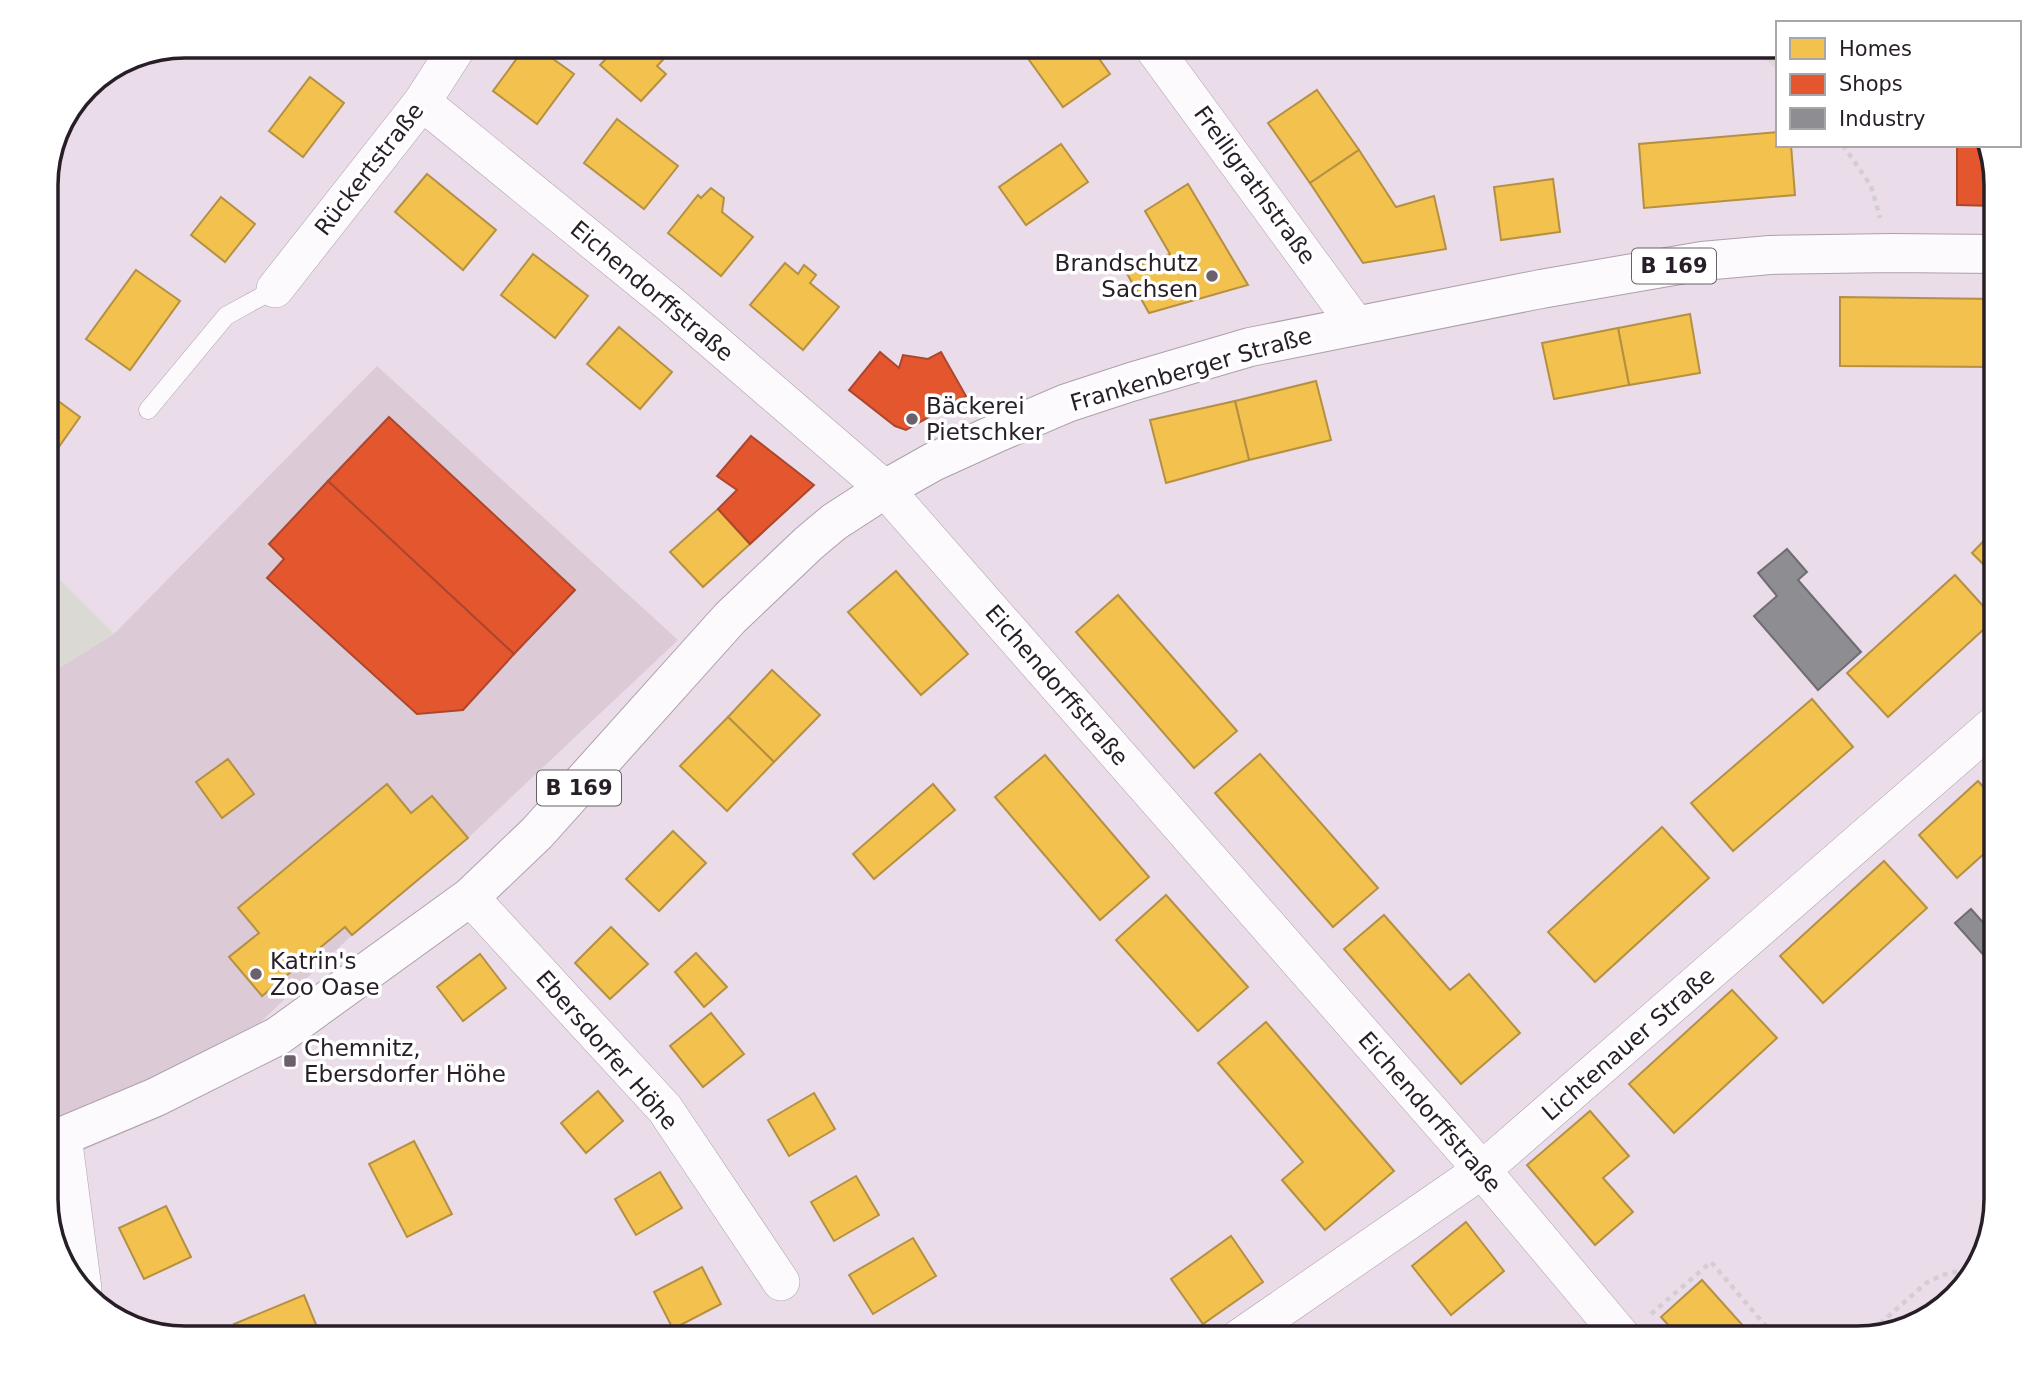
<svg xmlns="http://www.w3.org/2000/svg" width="2042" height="1384" font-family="'DejaVu Sans',sans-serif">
<rect width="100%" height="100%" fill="#eadce9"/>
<polygon fill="#dccad6" points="377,366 678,640 468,838 352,935 161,1117 46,1166 46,676 114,634"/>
<g fill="#dad9d3">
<polygon points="1752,46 1778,46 1778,71"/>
<polygon points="46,566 114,634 46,676"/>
</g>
<g fill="#f2c14e" stroke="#b59043" stroke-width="2">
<polygon points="526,46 535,46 574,74 537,124 493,91"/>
<polygon points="618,46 676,46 657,66 666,74 641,101 600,65"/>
<polygon points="1019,46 1090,46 1110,74 1063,107"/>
<polygon points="1235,46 1250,46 1240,52"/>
<polygon points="310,77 344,103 303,157 269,131"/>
<polygon points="1317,90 1359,150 1310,183 1268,123"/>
<polygon points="617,119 678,166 644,209 584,163"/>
<polygon points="1778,132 1778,145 1791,145 1795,195 1644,208 1639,144"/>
<polygon points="1061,144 1088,182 1026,225 999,187"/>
<polygon points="1359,150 1396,207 1434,196 1446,249 1363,263 1310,183"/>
<polygon points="427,174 496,230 463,270 395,212"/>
<polygon points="1553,179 1560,232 1501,240 1494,187"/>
<polygon points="1188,184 1248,285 1149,313 1125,270 1170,254 1145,211"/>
<polygon points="711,188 724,198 722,212 753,237 721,276 668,233 698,195 701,198"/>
<polygon points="221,197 255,224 225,262 191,235"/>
<polygon points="533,254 588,296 555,338 501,295"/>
<polygon points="785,263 798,274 804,265 816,275 810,283 839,307 803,350 750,305"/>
<polygon points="136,270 180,301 130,370 86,339"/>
<polygon points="1840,297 1996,299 1996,367 1840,366"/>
<polygon points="1690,314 1700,373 1629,385 1618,328"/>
<polygon points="619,327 672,372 640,409 587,364"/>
<polygon points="1618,328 1629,385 1554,399 1542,343"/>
<polygon points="1316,381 1331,440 1249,460 1235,401"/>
<polygon points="46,392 80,417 46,465"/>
<polygon points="1235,401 1249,460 1166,483 1150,420"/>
<polygon points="1996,480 1996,505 1984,494"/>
<polygon points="718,509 750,544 703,587 670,552"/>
<polygon points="1996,528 1996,577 1972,553"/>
<polygon points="896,571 968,654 921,695 848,612"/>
<polygon points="1955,575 1995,619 1888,717 1847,673"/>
<polygon points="1118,595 1237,731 1194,768 1076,632"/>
<polygon points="772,670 820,715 774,762 728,717"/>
<polygon points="1812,699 1853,747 1733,851 1691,803"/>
<polygon points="728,717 774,762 727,811 680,766"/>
<polygon points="1260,754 1378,888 1333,927 1215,793"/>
<polygon points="1045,755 1149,877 1100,920 995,797"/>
<polygon points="228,759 254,794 222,818 196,782"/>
<polygon points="1978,781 1996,801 1996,843 1957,878 1919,835"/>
<polygon points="387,784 411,813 432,796 468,838 352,935 345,927 262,996 229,957 259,933 238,908"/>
<polygon points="933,784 955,810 874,879 853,854"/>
<polygon points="1662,827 1709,878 1595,982 1548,932"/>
<polygon points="673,831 706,863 659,911 626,879"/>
<polygon points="1884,861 1927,908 1823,1003 1780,956"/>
<polygon points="1166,895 1248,987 1198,1031 1116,940"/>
<polygon points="1384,915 1450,990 1469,974 1520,1033 1461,1084 1344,949"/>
<polygon points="611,927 648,964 610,999 575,963"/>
<polygon points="696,953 727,987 704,1007 675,972"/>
<polygon points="480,954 506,988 463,1021 437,987"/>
<polygon points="1732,990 1777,1038 1674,1133 1629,1084"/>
<polygon points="711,1013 744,1054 703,1087 670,1046"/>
<polygon points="1266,1022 1394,1171 1325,1230 1282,1180 1303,1162 1218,1063"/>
<polygon points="598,1091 623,1121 586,1153 561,1123"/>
<polygon points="814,1093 835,1129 789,1156 768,1120"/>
<polygon points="1590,1111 1629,1156 1603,1178 1633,1212 1595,1245 1527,1165"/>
<polygon points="414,1141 452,1214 407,1237 369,1164"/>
<polygon points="660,1172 682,1208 636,1235 615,1199"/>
<polygon points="856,1176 879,1215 834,1241 811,1202"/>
<polygon points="166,1206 191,1257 144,1279 119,1228"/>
<polygon points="1466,1222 1504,1271 1451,1315 1412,1266"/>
<polygon points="1231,1236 1263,1282 1203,1324 1171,1279"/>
<polygon points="913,1238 936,1276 873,1314 849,1275"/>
<polygon points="702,1267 721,1304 673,1329 654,1292"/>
<polygon points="1702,1280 1754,1338 1680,1338 1661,1317"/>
<polygon points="304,1295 321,1337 240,1338 234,1324"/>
<polygon points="1403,1327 1449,1338 1400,1338"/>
<polygon points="1555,1331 1562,1338 1547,1338"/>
</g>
<g fill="#e4572e" stroke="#ac462c" stroke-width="2">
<polygon points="1957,145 1986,145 1996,184 1996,206 1957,205"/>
<polygon points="880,352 899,368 903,355 928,359 941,352 966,396 906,430 895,426 849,390"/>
<polygon points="389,417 575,590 514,654 328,481"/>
<polygon points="751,436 814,485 750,544 718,509 737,490 717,476"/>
<polygon points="328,481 514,654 463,710 417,714 267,578 284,559 269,544"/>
</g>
<g fill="#8d8d92" stroke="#6f6c72" stroke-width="2">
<polygon points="1787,549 1807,572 1798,580 1861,652 1818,690 1754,616 1777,596 1758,573"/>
<polygon points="1971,909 1996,937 1996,969 1955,923"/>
<polygon points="1996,913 1996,937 1984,924"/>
</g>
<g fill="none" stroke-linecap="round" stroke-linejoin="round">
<defs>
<polyline id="service" points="148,410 226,316 275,289"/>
<g id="minor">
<polyline points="1152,46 1356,325"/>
<polyline points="422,102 670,304 885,489 1482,1170 1623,1338"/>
<polyline points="275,289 422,102 458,46"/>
<polyline points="470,897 665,1109 781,1282"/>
<polyline points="63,1136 83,1289"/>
<polyline points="1239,1338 1482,1170 1996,723"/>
</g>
<polyline id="primary" points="46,1142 63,1136 156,1097 278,1036 470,897 537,833 730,618 809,543 834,522 885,489 933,462 999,432 1067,403 1131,382 1250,347 1541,289 1702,261 1770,255 1891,253 1996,254"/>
</defs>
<use href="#service" stroke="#aca1ab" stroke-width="19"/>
<use href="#minor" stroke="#aca1ab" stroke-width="38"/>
<use href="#primary" stroke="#aca1ab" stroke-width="40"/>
<g stroke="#d2ced2" stroke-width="4.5" stroke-dasharray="5 5" stroke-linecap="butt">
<polyline points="1843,145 1871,186 1880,218"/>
<polyline points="1651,1314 1711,1262 1776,1338"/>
<polyline points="1865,1337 1926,1283 1942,1275 1976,1267"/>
</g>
<use href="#service" stroke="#fcfafc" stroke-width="18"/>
<use href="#minor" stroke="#fcfafc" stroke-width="37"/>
<use href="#primary" stroke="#fcfafc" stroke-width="38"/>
</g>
<g fill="#6c606c" stroke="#fff" stroke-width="2.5">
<circle cx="1212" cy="276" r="7"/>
<circle cx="912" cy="419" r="7"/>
<circle cx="256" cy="974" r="7"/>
<rect x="283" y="1054" width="14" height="14" rx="3.5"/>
</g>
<g text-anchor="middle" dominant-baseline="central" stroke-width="7" stroke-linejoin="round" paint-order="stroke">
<g fill="#fff" stroke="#686268" stroke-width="2">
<rect x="1632" y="248.5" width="84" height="35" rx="5"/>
<rect x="537" y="770.5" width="84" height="35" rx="5"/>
</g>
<g font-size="21" font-weight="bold" fill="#281e28">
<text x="1674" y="266">B 169</text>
<text x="579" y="788">B 169</text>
</g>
<g font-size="23" fill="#281e28" stroke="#fff">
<text transform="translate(369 169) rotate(-52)">Rückertstraße</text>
<text transform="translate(1255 185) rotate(54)">Freiligrathstraße</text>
<text transform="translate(652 291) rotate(40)">Eichendorffstraße</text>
<text transform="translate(1191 369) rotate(-16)">Frankenberger Straße</text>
<text transform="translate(1057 685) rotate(49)">Eichendorffstraße</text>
<text transform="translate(1628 1044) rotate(-41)">Lichtenauer Straße</text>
<text transform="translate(607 1050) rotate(49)">Ebersdorfer Höhe</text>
<text transform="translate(1430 1112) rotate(49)">Eichendorffstraße</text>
</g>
<g font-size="23" fill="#281e28" stroke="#fff" text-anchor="start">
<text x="1198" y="263" text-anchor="end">Brandschutz<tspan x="1198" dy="26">Sachsen</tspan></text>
<text x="926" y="406">Bäckerei<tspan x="926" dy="26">Pietschker</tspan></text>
<text x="270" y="961">Katrin's<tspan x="270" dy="26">Zoo Oase</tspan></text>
<text x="304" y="1048">Chemnitz,<tspan x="304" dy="26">Ebersdorfer Höhe</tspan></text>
</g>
</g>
<path d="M0 0H2042V1384H0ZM185 58H1857A127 127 0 0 1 1984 185V1199A127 127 0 0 1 1857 1326H185A127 127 0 0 1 58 1199V185A127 127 0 0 1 185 58Z" fill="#fff" fill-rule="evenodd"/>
<path fill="none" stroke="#281e28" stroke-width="3.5" d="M185 58H1857A127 127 0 0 1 1984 185V1199A127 127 0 0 1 1857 1326H185A127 127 0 0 1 58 1199V185A127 127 0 0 1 185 58Z"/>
<rect x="1776" y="21" width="245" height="126" fill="#ffffff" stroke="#a9a5a9" stroke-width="2"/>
<rect x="1790" y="38" width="35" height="21" fill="#f2c14e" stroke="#a9a5a9" stroke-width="2"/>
<text x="1839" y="56" font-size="21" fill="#281e28">Homes</text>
<rect x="1790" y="74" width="35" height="21" fill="#e4572e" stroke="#a9a5a9" stroke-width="2"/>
<text x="1839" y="91" font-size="21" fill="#281e28">Shops</text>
<rect x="1790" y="108" width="35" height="21" fill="#8d8d92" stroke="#a9a5a9" stroke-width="2"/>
<text x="1839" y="126" font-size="21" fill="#281e28">Industry</text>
</svg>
